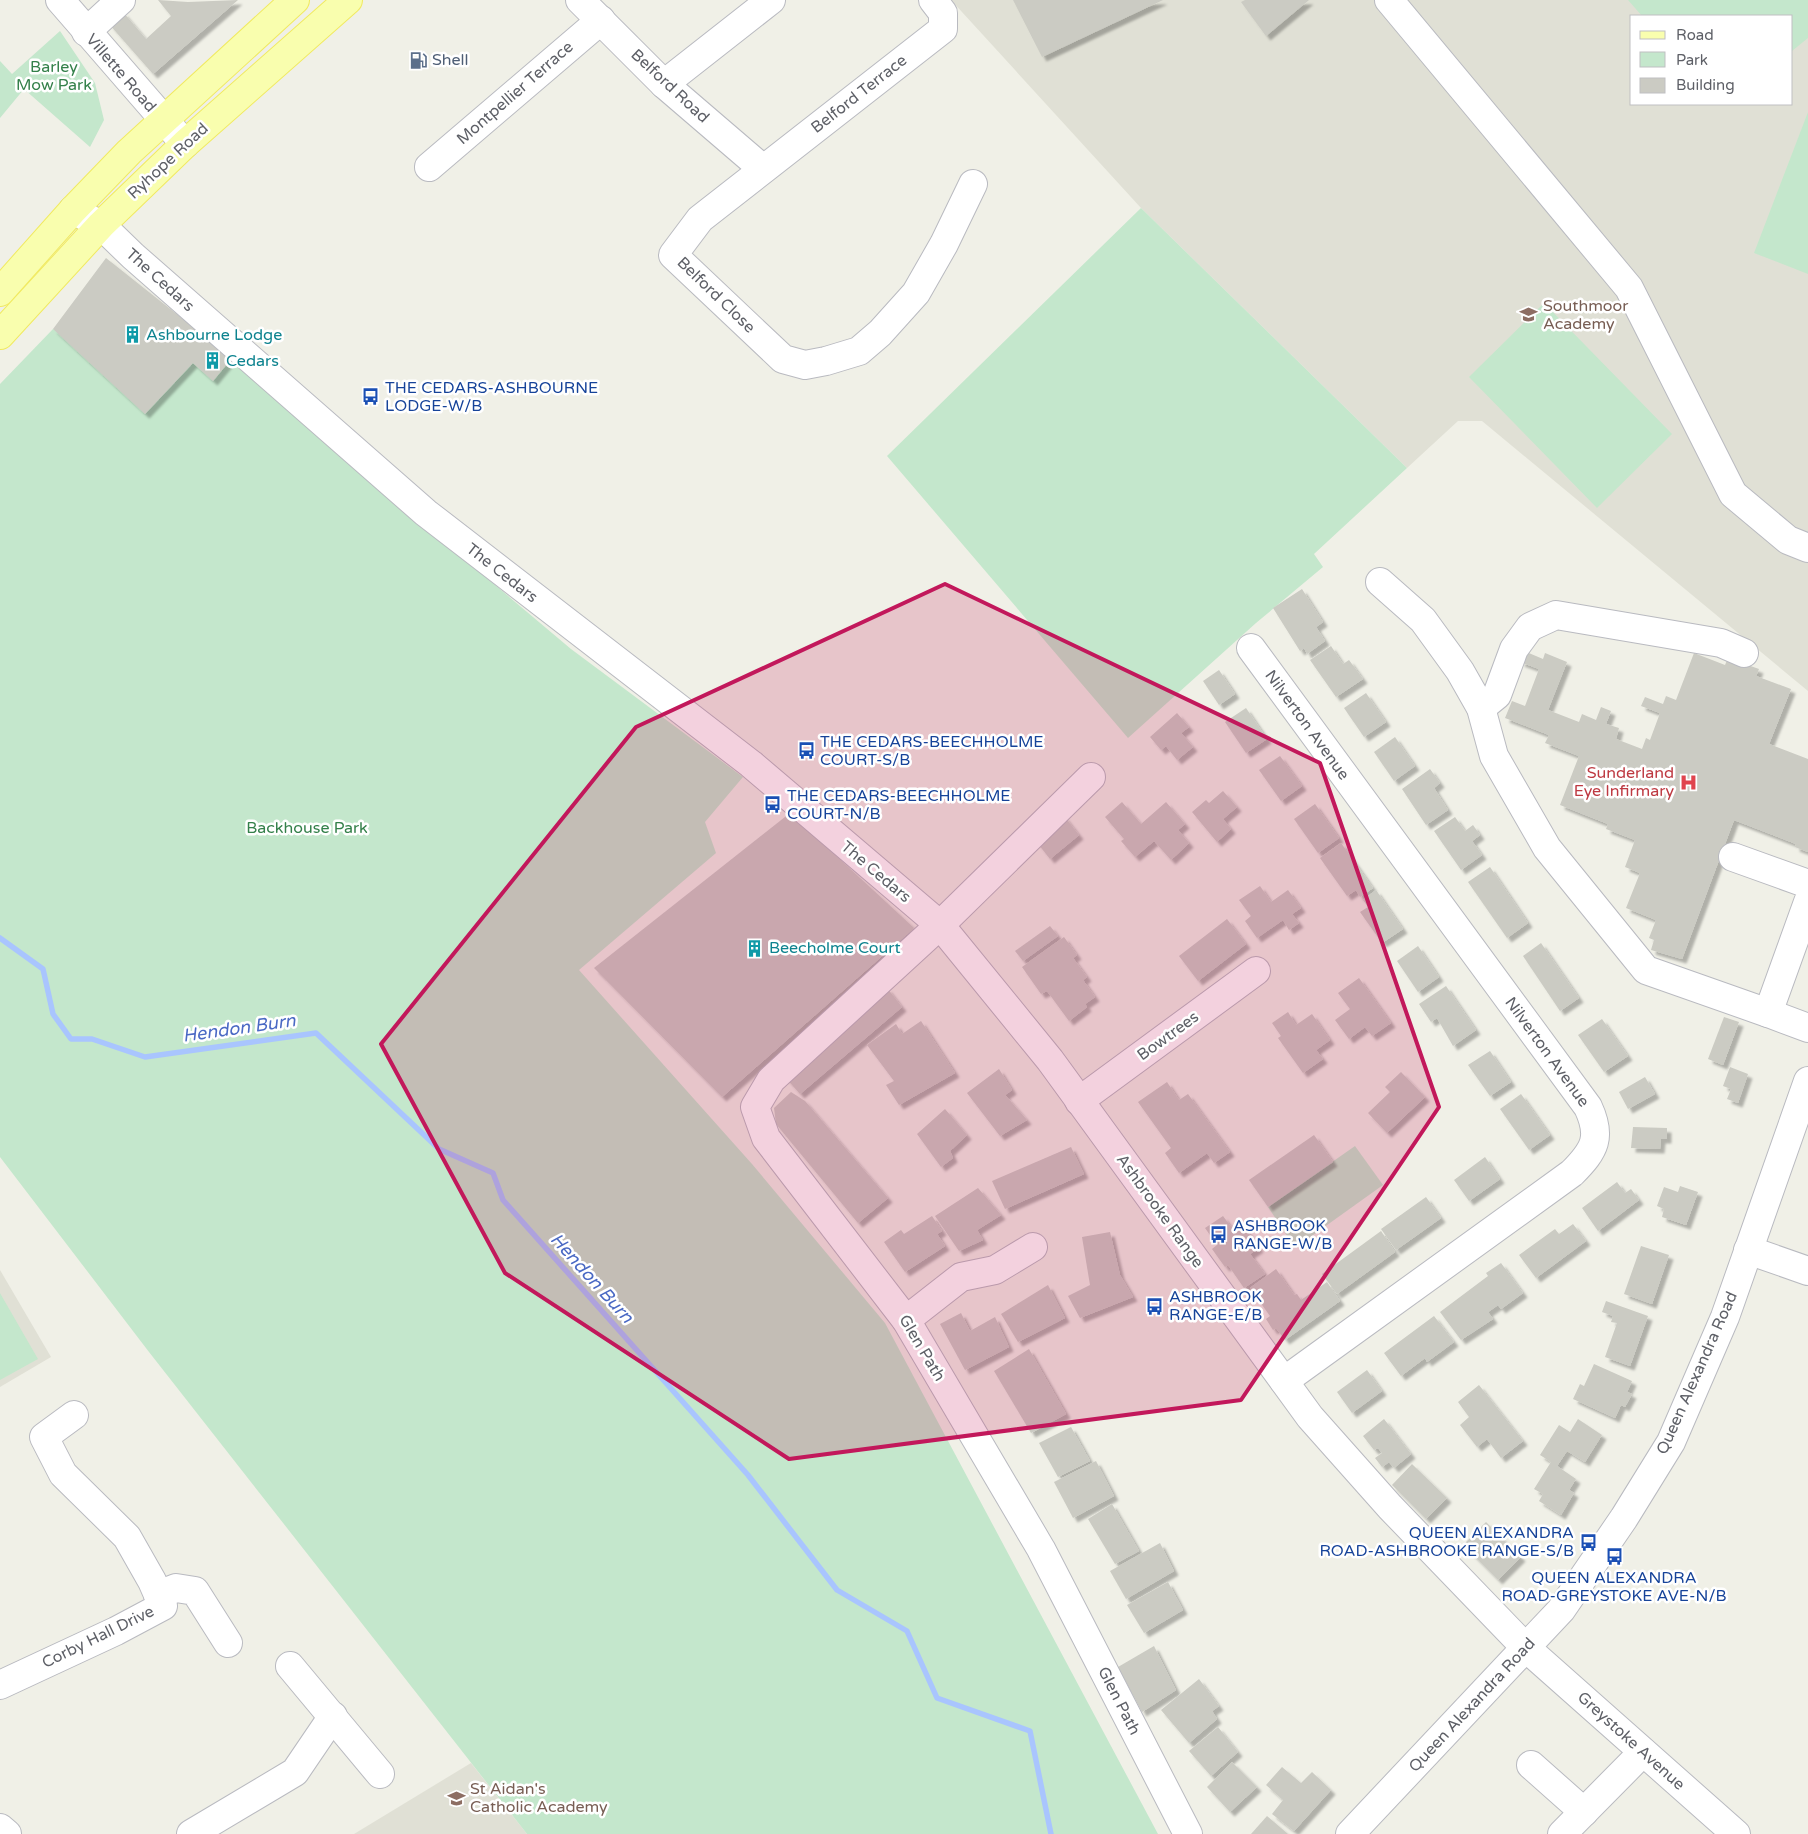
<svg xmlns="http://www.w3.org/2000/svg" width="1808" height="1834" font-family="'Varela Round',sans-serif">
<defs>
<filter id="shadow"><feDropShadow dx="4.5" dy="4.5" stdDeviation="1" flood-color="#0004"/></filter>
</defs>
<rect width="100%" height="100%" fill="#f0f0e7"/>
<g fill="#e0e0d5" fill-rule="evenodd">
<path d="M 951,0 L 1808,0 L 1808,691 L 1482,421 L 1458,421 L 1407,468 L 1141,208 ZM 1632,16 L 1792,16 L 1792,104 L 1632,104 Z"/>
<polygon points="0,1270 51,1357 0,1387"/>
<polygon points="471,1763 527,1834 354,1834"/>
</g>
<g fill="#c4e7cc">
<polygon points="1628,0 1808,0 1808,38 1792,51 1792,16 1642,16"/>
<polygon points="60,31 95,83 104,120 90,147 24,89 0,118 0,61 12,74"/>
<polygon points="1808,112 1808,274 1754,253"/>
<polygon points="1141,208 1407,468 1314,554 1323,567 1256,623 1128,738 887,456"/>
<polygon points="1544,303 1672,434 1597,508 1469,377"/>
<polygon points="53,329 193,363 213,380 232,358 418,520 571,649 743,777 705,822 716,853 579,970 752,1164 885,1323 1158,1834 527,1834 149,1352 0,1157 0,384"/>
<polygon points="1355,1146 1383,1185 1295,1248 1268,1207"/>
<polygon points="0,1293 38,1359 0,1380"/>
</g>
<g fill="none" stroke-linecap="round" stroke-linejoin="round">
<polyline stroke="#a9c5fe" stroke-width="5.5" points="0,938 43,969 53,1014 71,1039 92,1039 145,1057 316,1033 439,1149 493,1173 503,1200 748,1475 837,1590 907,1631 937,1698 1030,1731 1051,1834"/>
</g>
<g fill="#cbcbc3" filter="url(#shadow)">
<polygon points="158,0 188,2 238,0 153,74 109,24 123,12 146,39 171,16"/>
<polygon points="1013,0 1163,0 1042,57"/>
<polygon points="1245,0 1309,0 1266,36 1241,2"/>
<polygon points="106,258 232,358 213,381 193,363 145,414 53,329"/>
<polygon points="1302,589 1323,622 1316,627 1325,641 1307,654 1304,648 1300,651 1273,608"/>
<polygon points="1331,646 1343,664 1349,660 1363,679 1336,697 1310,660"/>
<polygon points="1524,651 1543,659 1545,653 1567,662 1548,710 1579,722 1582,714 1596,720 1601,707 1611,711 1606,724 1619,728 1616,739 1642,749 1646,738 1650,740 1660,713 1641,706 1645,697 1663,704 1666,696 1676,700 1694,653 1725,665 1728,658 1759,669 1756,676 1791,689 1769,744 1808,759 1808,852 1795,847 1796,844 1734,820 1682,959 1651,950 1654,940 1649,938 1656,920 1626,908 1640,873 1625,867 1635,840 1606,829 1608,824 1560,805 1579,756 1545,743 1549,735 1505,718 1512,701 1525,706 1539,669 1520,662"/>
<polygon points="1219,670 1235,694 1219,705 1203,681"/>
<polygon points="1366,693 1386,722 1364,737 1344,708"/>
<polygon points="1246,708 1267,739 1246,753 1225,722"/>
<polygon points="1177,713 1189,727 1181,733 1193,747 1177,760 1166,746 1161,750 1150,737"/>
<polygon points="1395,737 1415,766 1394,781 1374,752"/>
<polygon points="1280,756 1302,786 1281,801 1259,770"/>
<polygon points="1430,769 1440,783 1434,788 1448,810 1426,825 1402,789"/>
<polygon points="1223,791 1237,807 1223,819 1231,829 1217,842 1192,812 1206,800 1209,803"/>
<polygon points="1122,802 1141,824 1166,802 1185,824 1178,830 1189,843 1171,860 1154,841 1135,857 1121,841 1124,839 1105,817"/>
<polygon points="1315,804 1339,838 1318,853 1294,819"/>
<polygon points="790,813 914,928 722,1097 594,968"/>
<polygon points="1064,816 1079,835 1050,859 1035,840"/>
<polygon points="1455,817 1465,831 1473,825 1480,835 1472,841 1482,855 1461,870 1434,831"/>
<polygon points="1341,843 1373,888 1360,897 1356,890 1347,896 1320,858"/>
<polygon points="1490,867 1528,923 1507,938 1468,882"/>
<polygon points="1260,886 1271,902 1288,890 1301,908 1292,914 1299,923 1289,930 1283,920 1257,938 1245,921 1251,916 1239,900"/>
<polygon points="1376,890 1403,929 1382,943 1360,912 1368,907 1363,900"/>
<polygon points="1227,919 1246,944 1198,981 1179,956"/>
<polygon points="1050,926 1058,936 1023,961 1015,951"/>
<polygon points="1064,937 1077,955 1073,958 1087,977 1083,980 1095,997 1085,1004 1087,1007 1069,1021 1047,991 1041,994 1022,967"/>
<polygon points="1541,943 1579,998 1560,1011 1523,956"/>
<polygon points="1418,946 1439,977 1418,992 1397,961"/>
<polygon points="1359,978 1391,1023 1372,1036 1365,1027 1349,1039 1335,1020 1350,1009 1338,993"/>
<polygon points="1446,986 1476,1030 1453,1046 1437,1018 1431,1022 1419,1004"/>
<polygon points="887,988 902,1007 800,1094 785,1077"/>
<polygon points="1288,1012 1296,1025 1312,1014 1330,1040 1316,1050 1323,1059 1303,1073 1278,1038 1281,1036 1272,1023"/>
<polygon points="1724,1017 1739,1022 1723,1065 1708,1059"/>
<polygon points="1602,1019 1628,1056 1604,1072 1578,1035"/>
<polygon points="921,1021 955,1073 899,1105 886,1085 894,1081 867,1045 896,1024 902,1034"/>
<polygon points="1490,1051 1511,1082 1490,1096 1468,1065"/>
<polygon points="1730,1067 1748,1074 1738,1103 1727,1099 1731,1089 1723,1086"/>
<polygon points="999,1069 1012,1090 1005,1095 1027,1120 1000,1136 967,1093"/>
<polygon points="1401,1072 1425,1097 1387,1133 1368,1113 1390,1092 1385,1087"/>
<polygon points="1645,1077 1655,1094 1628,1109 1619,1092"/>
<polygon points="1167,1082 1179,1100 1188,1094 1230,1152 1214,1163 1207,1153 1179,1173 1165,1153 1171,1148 1138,1102"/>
<polygon points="791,1092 805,1101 888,1198 858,1223 776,1124 774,1108"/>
<polygon points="1521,1094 1550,1135 1529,1150 1500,1109"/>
<polygon points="945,1109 967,1135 950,1151 953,1158 941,1167 917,1134"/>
<polygon points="1633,1127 1667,1128 1667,1139 1661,1139 1660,1149 1631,1148"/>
<polygon points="1314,1135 1333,1162 1268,1207 1249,1180"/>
<polygon points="1071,1147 1084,1174 1005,1209 992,1181"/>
<polygon points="1485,1157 1500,1179 1469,1201 1454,1180"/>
<polygon points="1617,1182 1625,1193 1631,1189 1639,1200 1598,1231 1582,1208"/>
<polygon points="1680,1186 1698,1192 1686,1225 1662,1217 1664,1209 1657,1206 1664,1187 1678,1192"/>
<polygon points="978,1188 1001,1215 977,1230 983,1240 959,1251 935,1216"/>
<polygon points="1426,1197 1441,1218 1396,1250 1381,1229"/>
<polygon points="932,1216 942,1231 937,1234 945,1246 905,1272 884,1242 901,1230 904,1234"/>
<polygon points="1223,1216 1232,1228 1241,1222 1259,1248 1250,1254 1265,1274 1244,1288 1228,1265 1225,1267 1212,1249 1217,1245 1205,1228"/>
<polygon points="1573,1224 1586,1241 1536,1278 1519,1255 1555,1229 1559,1234"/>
<polygon points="1381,1231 1395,1252 1337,1294 1322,1274"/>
<polygon points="1110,1232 1120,1275 1133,1297 1080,1318 1068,1296 1090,1285 1082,1237"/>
<polygon points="1641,1246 1669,1255 1652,1304 1624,1294"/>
<polygon points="1501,1263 1523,1293 1501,1309 1498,1305 1488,1312 1493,1319 1461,1340 1440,1312 1488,1276 1486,1273"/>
<polygon points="1276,1269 1294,1295 1297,1294 1301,1300 1327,1282 1340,1301 1285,1340 1276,1328 1273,1330 1266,1319 1270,1316 1250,1288"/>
<polygon points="1048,1285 1065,1318 1018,1342 1001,1314"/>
<polygon points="1606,1301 1648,1316 1630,1366 1605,1357 1617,1323 1611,1322 1613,1316 1602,1312"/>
<polygon points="961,1313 970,1331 995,1317 1009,1347 965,1370 940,1324"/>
<polygon points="1434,1316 1454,1342 1427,1362 1425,1358 1401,1376 1384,1353"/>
<polygon points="1029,1349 1066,1414 1031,1433 994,1371"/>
<polygon points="1594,1364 1632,1381 1627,1392 1632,1394 1625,1407 1621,1405 1615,1418 1573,1399 1580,1384 1584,1386"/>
<polygon points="1367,1370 1382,1391 1352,1413 1337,1392"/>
<polygon points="1479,1385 1523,1441 1501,1458 1487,1439 1477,1447 1460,1425 1469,1417 1458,1402"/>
<polygon points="1384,1419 1411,1454 1394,1468 1389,1462 1382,1467 1375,1458 1382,1453 1378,1448 1374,1450 1363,1436"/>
<polygon points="1578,1419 1602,1435 1585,1462 1567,1451 1557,1466 1576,1479 1569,1490 1574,1493 1561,1515 1539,1501 1543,1494 1534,1489 1551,1462 1540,1455 1559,1425 1570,1432"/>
<polygon points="1071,1427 1090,1461 1058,1477 1039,1443"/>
<polygon points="1096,1461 1114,1496 1073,1518 1054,1482"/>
<polygon points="1412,1464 1447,1498 1426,1519 1392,1485"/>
<polygon points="1112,1504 1139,1551 1115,1564 1088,1519"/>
<polygon points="1486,1522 1521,1557 1498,1580 1463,1545"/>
<polygon points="1160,1543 1174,1571 1126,1599 1110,1571"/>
<polygon points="1168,1582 1183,1610 1144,1633 1127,1605"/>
<polygon points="1154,1646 1176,1690 1142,1712 1118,1667"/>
<polygon points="1199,1679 1219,1706 1212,1711 1217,1719 1189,1743 1161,1710"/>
<polygon points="1218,1727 1238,1752 1211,1776 1189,1751"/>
<polygon points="1232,1762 1257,1787 1230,1812 1207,1787"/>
<polygon points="1282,1767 1301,1783 1312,1772 1331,1790 1294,1831 1272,1814 1283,1800 1266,1785"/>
<polygon points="1267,1816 1288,1834 1251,1834"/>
</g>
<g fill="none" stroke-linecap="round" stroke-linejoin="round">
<defs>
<g id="minor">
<polyline points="60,0 185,144"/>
<polyline points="580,0 664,84 763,169"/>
<polyline points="933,0 943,13 943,29 700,219 673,255 783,359 805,365 826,361 859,351 880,333 916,293 944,244 973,184"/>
<polyline points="1389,0 1629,288 1733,494 1788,540 1808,548"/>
<polyline points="86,32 121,0"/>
<polyline points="664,84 771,0"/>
<polyline points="429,167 601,20"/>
<polyline points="73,210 101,225 133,256 426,513 751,764 940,925 1050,1060 1310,1417 1390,1507 1525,1647 1736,1834"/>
<polyline points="1380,582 1423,620 1460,671 1481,708 1494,756 1547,848 1646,970 1768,1013"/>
<path d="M 1251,648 L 1588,1107 C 1602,1137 1595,1150 1572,1173 L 1284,1381"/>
<polyline points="1481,708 1497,695 1514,649 1530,627 1556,615 1721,643 1744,653"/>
<polyline points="1091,777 940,925 771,1080 755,1107 766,1138 906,1320 1041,1549 1188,1834"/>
<polyline points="1733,857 1808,884"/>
<polyline points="1808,902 1768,1013 1808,1028"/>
<polyline points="1079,1101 1256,971"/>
<polyline points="1748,1250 1808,1271"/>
<polyline points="906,1320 961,1277 995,1270 1033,1247"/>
<polyline points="158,1595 176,1588 195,1591 228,1643"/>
<polyline points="290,1666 380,1774"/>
<polyline points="0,1685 116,1631 163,1606 152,1581 127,1537 63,1474 44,1437 74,1415"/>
<polyline points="1531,1765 1584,1812"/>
<polyline points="0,1828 7,1834"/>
<polyline points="191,1834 295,1772 333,1716"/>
<polyline points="1350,1834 1561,1610 1624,1518 1671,1442 1725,1317 1808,1081"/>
<polyline points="1562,1834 1643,1752"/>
</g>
<g id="major">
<polyline points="0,292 73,210 129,152 295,0"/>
<polyline points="0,335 101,225 185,144 348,0"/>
</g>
</defs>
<use href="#minor" stroke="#b9bac0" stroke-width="30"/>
<use href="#major" stroke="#f1ea60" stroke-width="30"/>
<use href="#minor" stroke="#fff" stroke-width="28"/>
<use href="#major" stroke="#f9feae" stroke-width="28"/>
</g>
<path fill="#c2185b" fill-opacity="0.2" stroke="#c2185b" stroke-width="4" stroke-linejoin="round" d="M 945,584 L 1320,763 L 1439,1107 L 1241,1400 L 789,1459 L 505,1273 L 381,1044 L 636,727 Z"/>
<defs>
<symbol id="fuel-bare" viewBox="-9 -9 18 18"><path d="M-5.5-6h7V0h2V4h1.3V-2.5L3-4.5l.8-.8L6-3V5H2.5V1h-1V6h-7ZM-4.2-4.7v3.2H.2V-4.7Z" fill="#5c6f8a" stroke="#fff" stroke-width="2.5" paint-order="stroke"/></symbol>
<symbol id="school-bare" viewBox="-9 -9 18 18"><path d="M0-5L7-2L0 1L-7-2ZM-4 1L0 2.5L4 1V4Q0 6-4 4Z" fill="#8d6e63" stroke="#fff" stroke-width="2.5" paint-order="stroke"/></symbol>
<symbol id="building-bare" viewBox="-9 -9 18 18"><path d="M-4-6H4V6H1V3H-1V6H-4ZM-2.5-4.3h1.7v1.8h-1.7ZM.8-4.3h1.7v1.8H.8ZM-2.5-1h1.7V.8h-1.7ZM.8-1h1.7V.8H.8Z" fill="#0f9aa8" stroke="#fff" stroke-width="2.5" paint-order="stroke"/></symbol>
<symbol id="bus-bare" viewBox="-9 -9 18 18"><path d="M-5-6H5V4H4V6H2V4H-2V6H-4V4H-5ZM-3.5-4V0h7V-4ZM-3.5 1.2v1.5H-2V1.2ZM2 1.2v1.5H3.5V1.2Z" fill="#1a4fb4" stroke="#fff" stroke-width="2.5" paint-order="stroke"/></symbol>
<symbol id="hospital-bare" viewBox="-9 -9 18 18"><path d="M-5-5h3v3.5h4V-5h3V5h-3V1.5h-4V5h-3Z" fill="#e0444e" stroke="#fff" stroke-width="2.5" paint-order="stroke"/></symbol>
</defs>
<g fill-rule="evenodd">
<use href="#fuel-bare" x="406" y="48" width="25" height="25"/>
<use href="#school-bare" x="1516" y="302" width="25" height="25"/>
<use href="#building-bare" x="120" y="322" width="25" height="25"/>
<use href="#building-bare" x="200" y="348" width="25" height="25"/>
<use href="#bus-bare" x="358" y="384" width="25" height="25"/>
<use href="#bus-bare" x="794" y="738" width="25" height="25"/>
<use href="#hospital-bare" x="1676" y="770" width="25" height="25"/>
<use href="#bus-bare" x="760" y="792" width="25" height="25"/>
<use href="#building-bare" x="742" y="936" width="25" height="25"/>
<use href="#bus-bare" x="1206" y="1222" width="25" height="25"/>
<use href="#bus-bare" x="1142" y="1294" width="25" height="25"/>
<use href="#bus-bare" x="1576" y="1530" width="25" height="25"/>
<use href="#bus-bare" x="1602" y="1544" width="25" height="25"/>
<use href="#school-bare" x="444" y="1786" width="25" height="25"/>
</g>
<g text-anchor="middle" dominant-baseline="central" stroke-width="5" stroke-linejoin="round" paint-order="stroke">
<g font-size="16" fill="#4e5e75" stroke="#fff" text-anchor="start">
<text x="432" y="60">Shell</text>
</g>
<g font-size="16" fill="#34804a" stroke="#fff">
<text x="54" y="67">Barley<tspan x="54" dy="18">Mow Park</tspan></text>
<text x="307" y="828">Backhouse Park</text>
</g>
<g font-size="16" fill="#5e6067" stroke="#fff">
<text transform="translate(121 73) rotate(49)">Villette Road</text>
<text transform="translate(670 86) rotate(43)">Belford Road</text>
<text transform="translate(515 93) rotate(-41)">Montpellier Terrace</text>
<text transform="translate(859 94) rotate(-38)">Belford Terrace</text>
<text transform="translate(168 161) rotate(-43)">Ryhope Road</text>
<text transform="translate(160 280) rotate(42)">The Cedars</text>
<text transform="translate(716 295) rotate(44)">Belford Close</text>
<text transform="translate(502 573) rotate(38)">The Cedars</text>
<text transform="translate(1307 725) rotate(54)">Nilverton Avenue</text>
<text transform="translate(876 872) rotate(40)">The Cedars</text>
<text transform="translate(1168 1036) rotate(-36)">Bowtrees</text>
<text transform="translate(1547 1052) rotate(54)">Nilverton Avenue</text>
<text transform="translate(1160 1211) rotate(54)">Ashbrooke Range</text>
<text transform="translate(922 1348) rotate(59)">Glen Path</text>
<text transform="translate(1697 1373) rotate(-66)">Queen Alexandra Road</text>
<text transform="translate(98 1637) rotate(-26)">Corby Hall Drive</text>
<text transform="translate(1119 1701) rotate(63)">Glen Path</text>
<text transform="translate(1472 1705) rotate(-47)">Queen Alexandra Road</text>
<text transform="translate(1631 1741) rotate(42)">Greystoke Avenue</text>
</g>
<g font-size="16" fill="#785e54" stroke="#fff" text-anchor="start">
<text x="1543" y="306">Southmoor<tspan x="1543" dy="18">Academy</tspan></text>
<text x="470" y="1789">St Aidan's<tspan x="470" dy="18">Catholic Academy</tspan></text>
</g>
<g font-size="16" fill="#0d838f" stroke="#fff" text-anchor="start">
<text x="146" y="335">Ashbourne Lodge</text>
<text x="226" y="361">Cedars</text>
<text x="769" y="948">Beecholme Court</text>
</g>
<g font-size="16" fill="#164399" stroke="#fff" text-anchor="start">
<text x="385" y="388">THE CEDARS-ASHBOURNE<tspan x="385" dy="18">LODGE-W/B</tspan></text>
<text x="820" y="742">THE CEDARS-BEECHHOLME<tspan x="820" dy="18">COURT-S/B</tspan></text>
<text x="787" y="796">THE CEDARS-BEECHHOLME<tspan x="787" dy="18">COURT-N/B</tspan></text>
<text x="1233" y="1226">ASHBROOK<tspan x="1233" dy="18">RANGE-W/B</tspan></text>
<text x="1169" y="1297">ASHBROOK<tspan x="1169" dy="18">RANGE-E/B</tspan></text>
<text x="1574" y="1533" text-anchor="end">QUEEN ALEXANDRA<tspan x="1574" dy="18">ROAD-ASHBROOKE RANGE-S/B</tspan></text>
<text x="1614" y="1578" text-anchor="middle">QUEEN ALEXANDRA<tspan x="1614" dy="18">ROAD-GREYSTOKE AVE-N/B</tspan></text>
</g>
<g font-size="16" fill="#be3a42" stroke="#fff" text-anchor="end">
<text x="1674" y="773">Sunderland<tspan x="1674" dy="18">Eye Infirmary</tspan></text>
</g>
<g font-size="18" font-style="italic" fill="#4a69c4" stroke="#fff">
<text transform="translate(239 1028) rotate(-8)">Hendon Burn</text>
<text transform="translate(592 1278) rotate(48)">Hendon Burn</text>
</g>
</g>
<rect x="1630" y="15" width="162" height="90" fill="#ffffff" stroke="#bfbfc2"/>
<rect x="1640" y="31" width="25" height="8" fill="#f9feae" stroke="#bfbfc2"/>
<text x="1676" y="40" font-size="15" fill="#5e6067">Road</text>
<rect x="1640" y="52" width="25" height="15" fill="#c4e7cc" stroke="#bfbfc2"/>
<text x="1676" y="65" font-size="15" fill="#5e6067">Park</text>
<rect x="1640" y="78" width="25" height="15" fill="#cbcbc3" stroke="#bfbfc2"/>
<text x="1676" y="90" font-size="15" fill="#5e6067">Building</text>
</svg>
